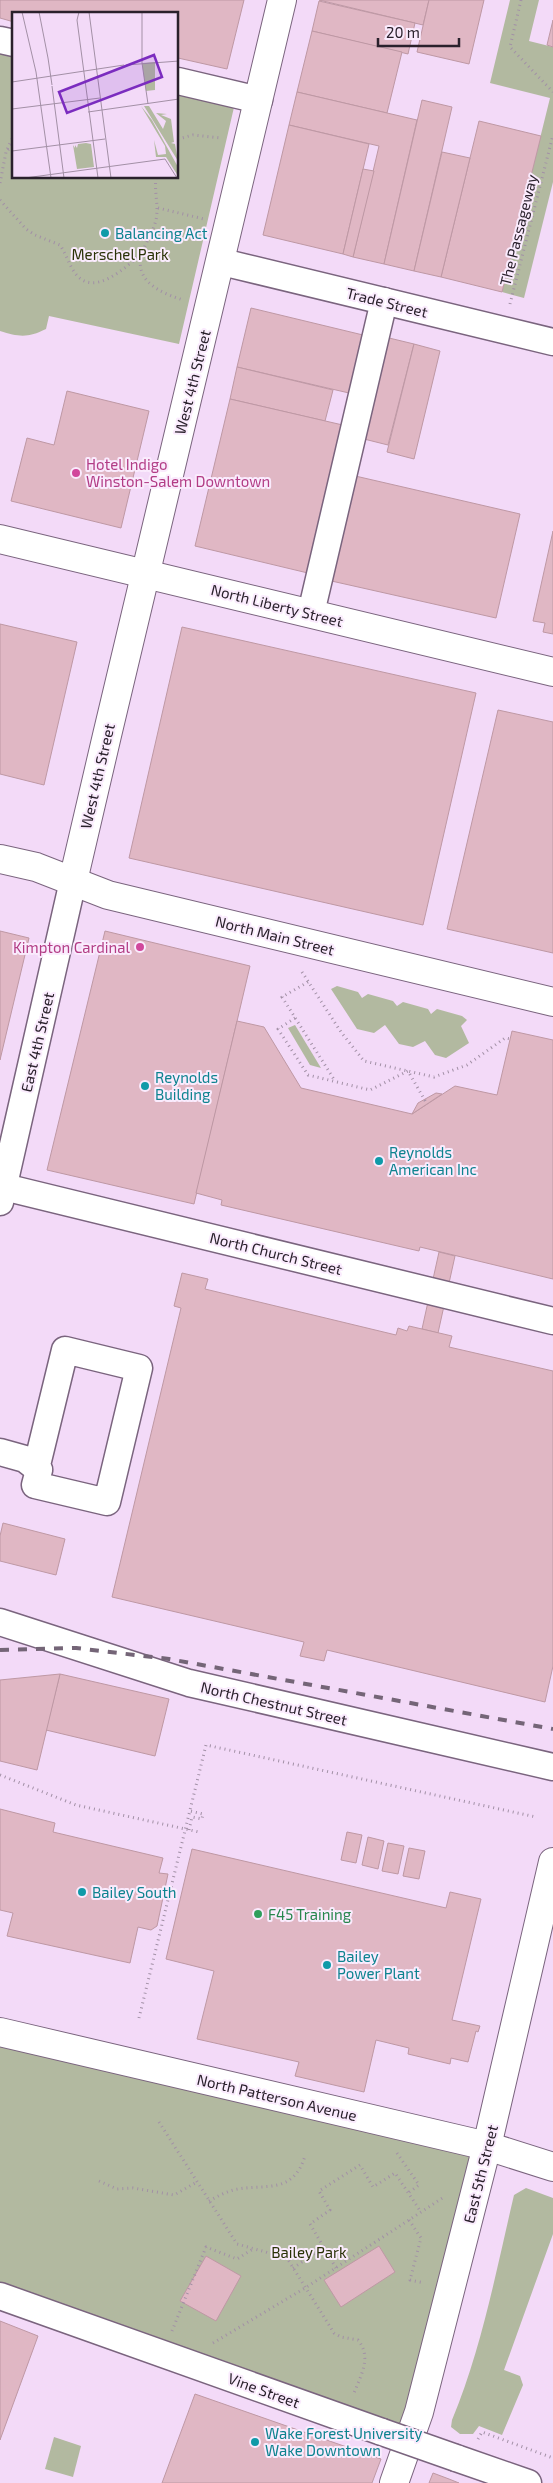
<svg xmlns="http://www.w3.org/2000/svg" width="553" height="2483" font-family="'Exo 2',sans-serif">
<rect width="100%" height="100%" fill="#f3daf8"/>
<g fill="#b2b9a0">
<polygon points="510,0 539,0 529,41 553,47 553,182 524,298 502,292 550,98 490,83"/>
<path d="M 0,47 L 14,50 L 14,178 L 178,178 L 178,89 L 235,103 L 179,344 L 49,316 L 46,329 C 28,338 19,337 0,331 Z"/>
<polygon points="337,986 358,992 362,998 368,994 393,1001 397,1006 403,1002 428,1009 431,1014 437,1009 462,1016 467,1020 461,1026 469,1043 446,1058 435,1055 425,1041 413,1047 399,1044 385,1025 374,1033 357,1029 331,989"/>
<polygon points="295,1025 321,1068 310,1065 288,1028"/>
<polygon points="0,2032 487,2146 409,2441 0,2296"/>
<path d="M 526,2188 L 553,2198 L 553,2234 L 504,2370 L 520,2376 L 523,2385 L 502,2435 L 479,2426 L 473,2434 L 460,2434 L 451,2427 L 452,2420 C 482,2348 496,2271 514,2195 Z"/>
<polygon points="54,2437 81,2446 73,2477 45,2469"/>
</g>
<g fill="#e0b7c4" stroke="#be98a4">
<polygon points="0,0 244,0 227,69 178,58 178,14 14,14 14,22 0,18"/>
<polygon points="319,0 429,0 423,25"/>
<polygon points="429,0 484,0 469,64 417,52"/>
<polygon points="319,1 415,23 408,54 312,31"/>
<polygon points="553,20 553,47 547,45"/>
<polygon points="312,31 402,52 387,113 297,92"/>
<polygon points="297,92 417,120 384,264 353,257 379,146 289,125"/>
<polygon points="422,100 452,107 414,271 384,264"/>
<polygon points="479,121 541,136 502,292 441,277"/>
<polygon points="289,125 369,144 343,254 263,235"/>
<polygon points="442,152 470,158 441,277 414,271"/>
<polygon points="363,169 374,171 353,257 343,254"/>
<polygon points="251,308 363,335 349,393 237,367"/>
<polygon points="385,337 414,344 388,445 360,438"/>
<polygon points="414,344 440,351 414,459 387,452"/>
<polygon points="237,367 333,390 325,421 230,399"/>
<polygon points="67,391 149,411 121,528 11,501 27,438 54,445"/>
<polygon points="230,399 347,426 312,574 195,546"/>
<polygon points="351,475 520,514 496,618 327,580"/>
<polygon points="553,531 553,634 543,632 545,623 533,621"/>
<polygon points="0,624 77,642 44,785 0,774"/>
<polygon points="182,627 476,693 423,925 129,858"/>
<polygon points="498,710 553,722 553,953 447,929"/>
<polygon points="0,931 29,938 0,1060"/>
<polygon points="105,931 250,966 194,1204 47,1170"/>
<polygon points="237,1021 264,1027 301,1088 412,1114 455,1086 497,1095 512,1031 553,1040 553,1279 420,1247 419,1251 221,1205 222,1200 196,1193"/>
<polygon points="436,1093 442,1094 412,1114 418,1103"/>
<polygon points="439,1252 455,1256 438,1333 422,1329"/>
<polygon points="182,1273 208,1279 205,1289 396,1335 398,1328 407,1331 409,1326 422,1329 452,1336 449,1347 553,1371 553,1666 545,1702 327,1650 324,1661 300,1656 304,1642 112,1597 181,1308 174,1306"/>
<polygon points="3,1523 65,1539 56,1575 0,1561 0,1536"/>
<polygon points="60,1674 169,1699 155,1756 46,1730"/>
<polygon points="60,1674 37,1770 0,1761 0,1680"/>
<polygon points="0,1809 55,1823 53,1832 163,1858 159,1873 168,1874 157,1926 151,1930 138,1927 130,1963 7,1936 13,1913 0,1910"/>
<polygon points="347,1832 362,1835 356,1863 341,1860"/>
<polygon points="368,1837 384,1841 378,1869 362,1865"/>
<polygon points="388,1843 404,1846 398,1874 382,1871"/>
<polygon points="409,1848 425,1851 419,1879 403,1876"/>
<polygon points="192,1849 446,1908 450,1892 481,1899 452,2020 480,2026 478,2032 476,2031 468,2062 451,2058 450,2064 408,2054 409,2048 376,2040 364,2092 295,2076 299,2062 197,2039 214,1971 166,1959"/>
<polygon points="379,2246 395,2272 341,2307 324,2280"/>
<polygon points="206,2256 241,2276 216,2321 180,2301"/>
<polygon points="0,2321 38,2336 0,2440"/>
<polygon points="195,2394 381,2459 372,2483 162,2483"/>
<polygon points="433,2473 449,2479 459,2483 429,2483"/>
</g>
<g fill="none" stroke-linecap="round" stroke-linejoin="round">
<defs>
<g id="minor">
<polyline points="0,40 14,43"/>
<polyline points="178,81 259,100"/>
<polyline points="222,262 553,342"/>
<polyline points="311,613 384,301"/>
<polyline points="0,1186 553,1321"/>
<polyline points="0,1202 73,881"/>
<polyline points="0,1452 25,1459 39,1470 35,1485 107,1502 139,1368 65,1350 36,1469"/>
<polyline points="0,1622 189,1683 553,1767"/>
<polyline points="0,2296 382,2432"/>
<polyline points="456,2458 528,2483"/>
</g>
<g id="major">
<polyline points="0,539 553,672"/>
<polyline points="0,859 36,867 108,895 553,1002"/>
<path d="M 73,881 C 141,587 213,294 282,0"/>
<polyline points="0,2032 487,2146 553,2167"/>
<polyline points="394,2483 419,2412 487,2146 553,1862"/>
</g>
</defs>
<use href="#minor" stroke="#7a647e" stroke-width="29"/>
<use href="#major" stroke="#7a647e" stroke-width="30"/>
<g stroke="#a290a6" stroke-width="3" stroke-dasharray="1 4" stroke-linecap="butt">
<polyline points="521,0 510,47 553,92"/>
<polyline points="178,139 193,135 221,138"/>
<polyline points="8,150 14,143"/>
<path d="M 156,178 C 154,192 159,206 156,220 C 153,232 146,242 142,253 C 133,281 161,293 183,300"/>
<polyline points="0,183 6,152 14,134"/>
<path d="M 0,200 L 26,229 L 35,235 L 60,245 C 66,254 69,265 75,273 C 94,299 127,266 142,253"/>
<polyline points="158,208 204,219"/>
<polyline points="510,304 553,135"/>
<polyline points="302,972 341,1032 364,1061 434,1077 467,1065 505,1038 511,1039"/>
<polyline points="308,982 282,997 335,1081"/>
<polyline points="295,1018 278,1029 308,1075 370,1090 408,1071 427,1104"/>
<polyline points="189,1830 192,1817 202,1819 203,1814 190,1811"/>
<polyline points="139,2018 206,1745 536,1817"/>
<path d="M 159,2122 L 237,2244 L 287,2258 L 334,2333 L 341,2337 L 358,2340 C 372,2357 361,2375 354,2393"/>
<polyline points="397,2153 419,2185 408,2193"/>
<polyline points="99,2181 117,2189 133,2188 174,2195 197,2182"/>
<path d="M 209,2201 C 218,2196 227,2191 238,2189 C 267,2184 293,2194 305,2156"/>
<polyline points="409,2220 421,2238 410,2280 424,2283"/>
<polyline points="293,2268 324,2247"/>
<polyline points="336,2268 310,2224 330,2210 319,2191 360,2165 373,2187 395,2173 421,2212"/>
<polyline points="172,2331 206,2247 237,2259 253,2249"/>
<polyline points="213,2343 305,2288 444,2197"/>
<polyline points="478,2439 482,2432 553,2458"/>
</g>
<use href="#minor" stroke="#fff" stroke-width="26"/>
<use href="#major" stroke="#fff" stroke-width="28"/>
<polyline stroke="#746577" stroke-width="4" stroke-dasharray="9 9" stroke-linecap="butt" points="0,1650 76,1648 169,1659 553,1729"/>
<defs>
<polyline id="minor-bridge" points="382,2432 456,2458"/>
</defs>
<use href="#minor-bridge" stroke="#7a647e" stroke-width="29" stroke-linecap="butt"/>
<polyline stroke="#a290a6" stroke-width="3" stroke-dasharray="1 4" stroke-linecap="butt" points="0,1775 76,1805 199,1832"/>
<use href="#minor-bridge" stroke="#fff" stroke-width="26"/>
</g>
<g fill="#0f9aa8" stroke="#faebfd" stroke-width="2">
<circle cx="105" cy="233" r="5"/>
<circle cx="145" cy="1086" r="5"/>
<circle cx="379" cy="1161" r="5"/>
<circle cx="82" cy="1892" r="5"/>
<circle cx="327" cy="1965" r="5"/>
<circle cx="255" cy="2442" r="5"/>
</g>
<g fill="#d1479c" stroke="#faebfd" stroke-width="2">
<circle cx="76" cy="473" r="5"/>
<circle cx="140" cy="947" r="5"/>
</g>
<circle fill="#2e9e5b" stroke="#faebfd" stroke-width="2" cx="258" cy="1914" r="5"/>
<g text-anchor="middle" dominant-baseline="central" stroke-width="4" stroke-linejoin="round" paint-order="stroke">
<g font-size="15" fill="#2a212c" stroke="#faebfd">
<text transform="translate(518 230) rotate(-76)">The Passageway</text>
<text transform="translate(387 302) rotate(14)">Trade Street</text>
<text transform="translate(192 382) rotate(-76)">West 4th Street</text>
<text transform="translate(277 605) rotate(14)">North Liberty Street</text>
<text transform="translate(97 776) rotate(-77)">West 4th Street</text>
<text transform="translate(275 935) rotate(14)">North Main Street</text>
<text transform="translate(37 1042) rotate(-77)">East 4th Street</text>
<text transform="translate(276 1253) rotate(14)">North Church Street</text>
<text transform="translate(274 1703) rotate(13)">North Chestnut Street</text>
<text transform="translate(277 2097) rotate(13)">North Patterson Avenue</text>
<text transform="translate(480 2174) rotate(-76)">East 5th Street</text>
<text transform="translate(264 2390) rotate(20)">Vine Street</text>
</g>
<g font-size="15" fill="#0d838f" stroke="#faebfd" text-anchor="start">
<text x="115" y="233">Balancing Act</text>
<text x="155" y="1077">Reynolds<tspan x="155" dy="17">Building</tspan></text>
<text x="389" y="1152">Reynolds<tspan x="389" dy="17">American Inc</tspan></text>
<text x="92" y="1892">Bailey South</text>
<text x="337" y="1956">Bailey<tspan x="337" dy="17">Power Plant</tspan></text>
<text x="265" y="2433">Wake Forest University<tspan x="265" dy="17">Wake Downtown</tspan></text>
</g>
<g font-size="15" fill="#2a3207" stroke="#faebfd">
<text x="120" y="254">Merschel Park</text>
<text x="309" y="2252">Bailey Park</text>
</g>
<g font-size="15" fill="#b23c85" stroke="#faebfd" text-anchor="start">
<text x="86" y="464">Hotel Indigo<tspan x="86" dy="17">Winston-Salem Downtown</tspan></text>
<text x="130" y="947" text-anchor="end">Kimpton Cardinal</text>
</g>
<g font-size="15" fill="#27864d" stroke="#faebfd" text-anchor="start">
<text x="268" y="1914">F45 Training</text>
</g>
</g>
<g transform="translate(12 12)">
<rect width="166" height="166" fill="#f3daf8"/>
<path d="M 143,50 L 143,78 L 134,79 L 130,51 ZM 129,94 L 140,108 L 166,155 L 166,164 L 154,145 L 144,145 L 142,128 L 146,143 L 154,142 L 153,134 ZM 132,94 L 137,94 L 151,117 L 154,109 L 144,101 L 155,102 L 149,103 L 159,107 L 162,130 L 159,131 L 163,132 L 166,149 ZM 74,131 L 79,132 L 82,155 L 65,157 L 61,133 L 63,136 L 63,133 L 65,136 L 66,132 Z" fill="#b2b9a0"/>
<path fill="none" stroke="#a390a6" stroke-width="1" d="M 10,0 L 24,60 L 39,166M 27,0 L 36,46M 67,0 L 65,8 L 86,166M 77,0 L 99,166M 130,0 L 130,51 L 136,92M 36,46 L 40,73M 114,53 L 167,49M 0,70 L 112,53M 40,74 L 52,166M 0,97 L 88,86M 76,100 L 167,87M 0,139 L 93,127M 153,147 L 165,166M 13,166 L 153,147"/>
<path fill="#7b2cbf" fill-opacity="0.15" stroke="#7b2cbf" stroke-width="2.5" d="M 142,43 L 150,65 L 55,101 L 47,80 Z"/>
<rect width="166" height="166" fill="none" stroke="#2a212c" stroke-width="2.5"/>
</g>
<path d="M378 38v8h81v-8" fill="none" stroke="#2a212c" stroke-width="2.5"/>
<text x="386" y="38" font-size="15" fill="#2a212c" stroke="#faebfd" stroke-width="4" paint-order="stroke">20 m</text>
</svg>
